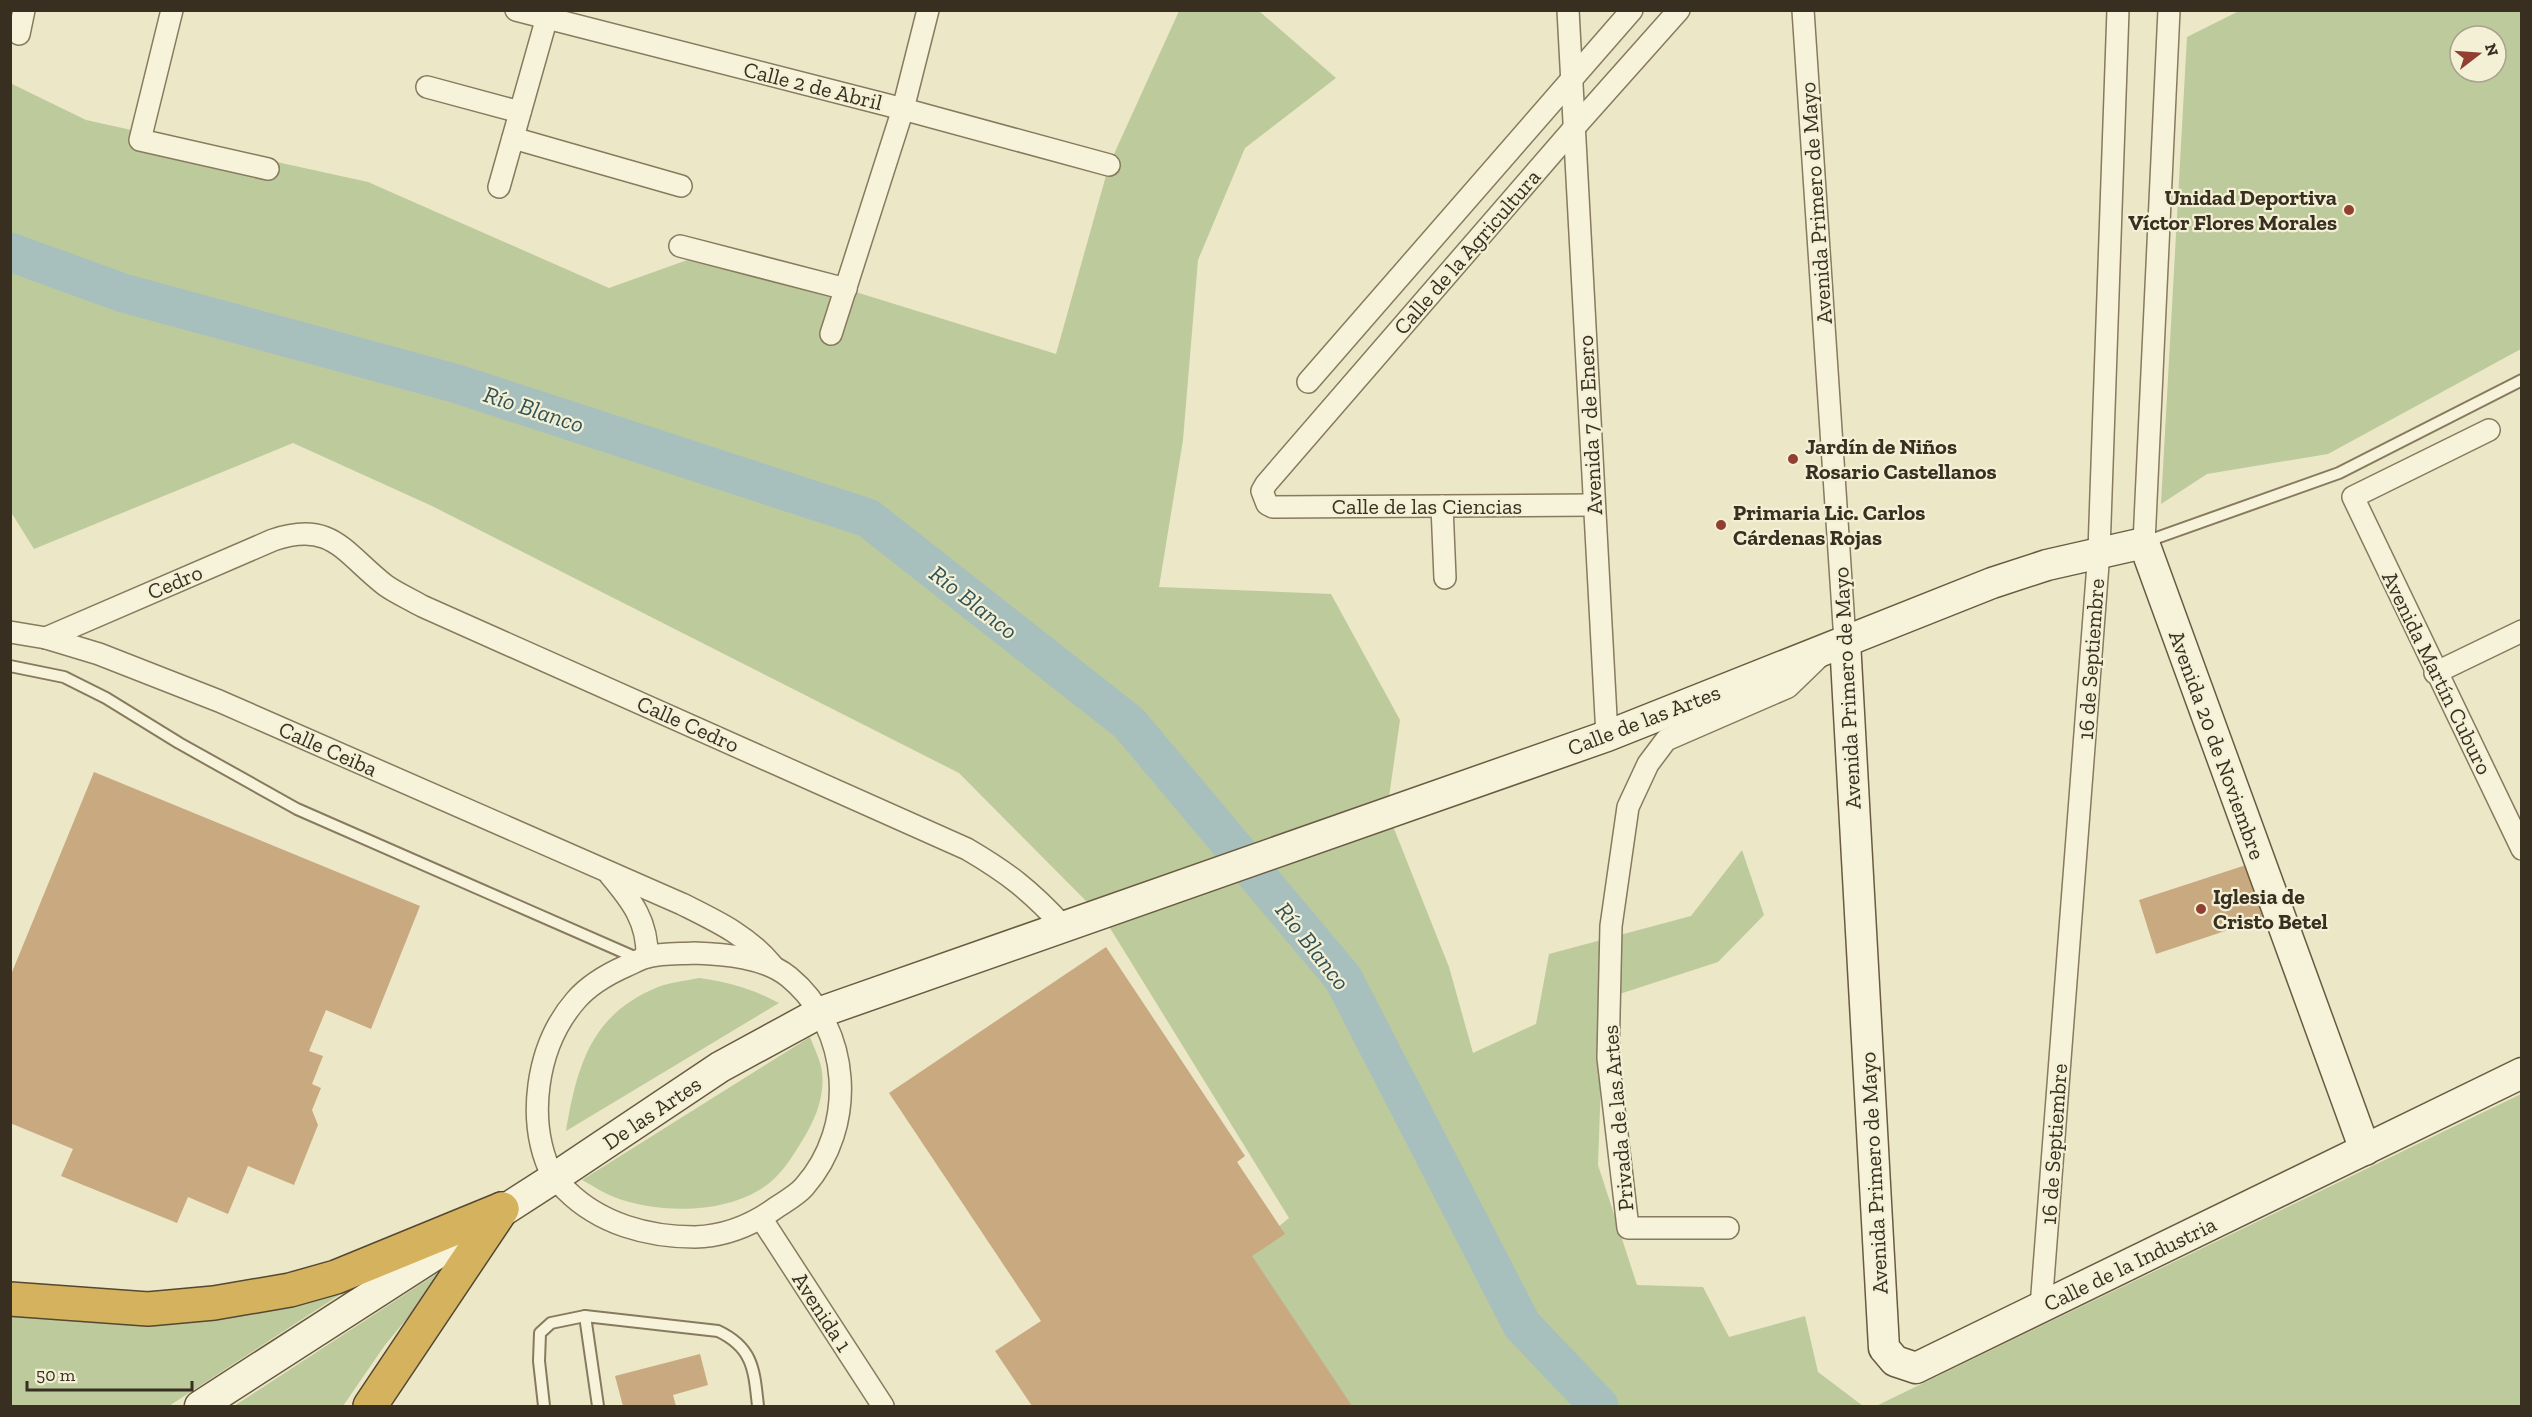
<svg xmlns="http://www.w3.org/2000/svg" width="2532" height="1417" font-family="'Zilla Slab',serif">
<rect width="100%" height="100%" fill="#ece7c7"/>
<g fill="#bdca9c" fill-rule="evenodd">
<polygon points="1179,11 1259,11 1336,78 1245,148 1198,260 1183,440 1159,587 1331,594 1400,720 1387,811 1449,967 1473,1053 1536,1024 1549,954 1691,916 1742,850 1764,915 1718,962 1604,999 1598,1165 1637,1285 1703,1287 1729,1337 1805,1316 1818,1372 1863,1406 1349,1406 1243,1256 1289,1218 1105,920 959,773 432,506 293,443 34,549 11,512 10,83 86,120 368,182 609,288 693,258 846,289 1056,354 1109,165"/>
<path d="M 2239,11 L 2521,11 L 2521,349 L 2328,454 L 2207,474 L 2161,504 L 2187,37 ZM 2460,36 L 2496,36 L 2496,72 L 2460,72 Z"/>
<path d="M 699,978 C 728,982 753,989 779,1003 L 566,1131 C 577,1066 591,1014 658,987 C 671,982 686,981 699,978 Z"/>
<path d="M 810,1037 C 814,1048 821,1061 822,1072 C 825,1097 815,1120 802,1141 C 794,1154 786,1167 775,1178 C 737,1215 661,1215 614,1197 C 603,1193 592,1185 582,1180 Z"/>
<polygon points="2521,1094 2521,1406 1876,1406"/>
<polygon points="453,1263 385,1345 343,1406 234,1406"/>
<polygon points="347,1290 169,1406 11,1406 10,1310"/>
</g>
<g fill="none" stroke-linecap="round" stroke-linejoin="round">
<polyline stroke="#a8c0bd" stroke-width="39" points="10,252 123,293 454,383 868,518 1129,723 1343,978 1522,1325 1599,1406"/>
</g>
<g fill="#c8a980">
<polygon points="94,772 420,906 371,1029 326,1010 309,1051 323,1056 312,1084 321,1088 312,1110 318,1125 294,1185 248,1166 228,1214 188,1197 177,1223 61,1176 73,1149 10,1123 10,977"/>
<polygon points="2246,865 2264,918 2156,954 2139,900"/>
<polygon points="1106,947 1245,1156 1237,1162 1285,1234 1252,1256 1352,1406 1032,1406 995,1351 1041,1321 889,1093"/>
<polygon points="700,1354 708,1385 673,1395 676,1406 623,1406 615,1376"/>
</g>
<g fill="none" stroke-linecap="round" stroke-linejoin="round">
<defs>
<g id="lane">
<polyline points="2145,542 2339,473 2522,380"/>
<polyline points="10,666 64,677 106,698 179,743 297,809 639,959"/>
<polyline points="544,1406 539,1361 540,1333 551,1323 585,1316"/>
<path d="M 598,1406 L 585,1316 L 718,1331 C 754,1348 754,1371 758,1406"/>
</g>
<g id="street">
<polyline points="172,10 140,140 268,169"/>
<polyline points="516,10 903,109 1109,165"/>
<polyline points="1568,10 1607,736"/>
<polyline points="1803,10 1845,641"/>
<polyline points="19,34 24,10"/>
<polyline points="427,87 520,112"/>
<polyline points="513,138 681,186"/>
<polyline points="499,187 549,10"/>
<polyline points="680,246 846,289"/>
<polyline points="831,334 903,109 928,10"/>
<polyline points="1308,382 1632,10"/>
<polyline points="2489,430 2353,497 2522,849"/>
<polyline points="1594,505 1273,507 1267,504 1262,491 1266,484 1574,128 1679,10"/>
<polyline points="1442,506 1445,578"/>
<polyline points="2144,543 2169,10"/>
<path d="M 10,632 L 46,638 L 99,654 L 219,701 L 682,904 C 716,921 747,935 772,965"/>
<path d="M 46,638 L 273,540 C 332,520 344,553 385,585 C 396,593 410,599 422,606 L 967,849 C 1008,873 1031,891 1063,926"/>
<polyline points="2435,673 2522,631"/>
<path d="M 610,875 C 632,901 648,922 647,957"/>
<path d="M 694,953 C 724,954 765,957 789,977 C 851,1028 858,1126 804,1187 C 797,1195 786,1201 777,1207 C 754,1224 725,1236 695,1237 C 648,1237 600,1224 566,1190 C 562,1186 556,1182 553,1177 C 525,1122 536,1046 576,1000 C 589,985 608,974 626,966 C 633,963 640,959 647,957 C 662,953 679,954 694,953 Z"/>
<polyline points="761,1218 883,1406"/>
<polyline points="1728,1228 1628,1228 1608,1058 1611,926 1628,807 1648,764 1666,740 1788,687 1819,657"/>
<polyline points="2041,1307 2099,551 2118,10"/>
</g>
<g id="secondary">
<polyline points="1845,641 1884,1348 1895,1361 1916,1368 2522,1073"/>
<polyline points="200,1406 554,1178 720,1067 821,1012 1607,736 1992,583 2047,565 2144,543 2365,1150"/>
</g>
<g id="highway">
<polyline points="10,1299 148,1309 214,1303 290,1290 336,1277 502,1209"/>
<polyline points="370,1406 502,1209"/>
</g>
</defs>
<use href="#lane" stroke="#877a5e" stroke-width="14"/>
<use href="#street" stroke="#877a5e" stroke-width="24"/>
<use href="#secondary" stroke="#695b41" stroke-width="33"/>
<use href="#highway" stroke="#554731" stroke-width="36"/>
<use href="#lane" stroke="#f7f3da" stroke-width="10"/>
<use href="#street" stroke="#f7f3da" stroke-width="21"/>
<use href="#secondary" stroke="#f7f3da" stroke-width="30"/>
<use href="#highway" stroke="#d5b35e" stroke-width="33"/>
</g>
<g fill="#923f31" stroke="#f4f0d6" stroke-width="2">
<circle cx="2349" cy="210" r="6"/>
<circle cx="1793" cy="459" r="6"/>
<circle cx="1721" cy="525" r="6"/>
<circle cx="2201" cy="909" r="6"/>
</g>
<g text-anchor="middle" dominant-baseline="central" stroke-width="4.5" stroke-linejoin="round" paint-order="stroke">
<g font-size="22" fill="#382f20" stroke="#f4f0d6">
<text transform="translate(813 86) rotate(14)">Calle 2 de Abril</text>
<text transform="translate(1816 203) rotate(-94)">Avenida Primero de Mayo</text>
<text transform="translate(1467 252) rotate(-49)">Calle de la Agricultura</text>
<text transform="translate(1590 425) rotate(-93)">Avenida 7 de Enero</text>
<text x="1427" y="506">Calle de las Ciencias</text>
<text transform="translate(175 582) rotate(-23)">Cedro</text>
<text transform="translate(2091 659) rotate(-86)">16 de Septiembre</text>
<text transform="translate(2437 673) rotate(64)">Avenida Martín Cuburo</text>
<text transform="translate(1847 688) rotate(-93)">Avenida Primero de Mayo</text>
<text transform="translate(1644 720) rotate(-21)">Calle de las Artes</text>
<text transform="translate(688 724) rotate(24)">Calle Cedro</text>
<text transform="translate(2217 745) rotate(70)">Avenida 20 de Noviembre</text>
<text transform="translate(328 749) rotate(24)">Calle Ceiba</text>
<text transform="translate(652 1113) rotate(-34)">De las Artes</text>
<text transform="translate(1618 1118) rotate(-95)">Privada de las Artes</text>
<text transform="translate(2054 1144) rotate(-86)">16 de Septiembre</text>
<text transform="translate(1874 1173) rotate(-93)">Avenida Primero de Mayo</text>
<text transform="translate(2130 1264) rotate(-26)">Calle de la Industria</text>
<text transform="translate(822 1312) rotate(57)">Avenida 1</text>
</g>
<g font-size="22" font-weight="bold" fill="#382f20" stroke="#f4f0d6" text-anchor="start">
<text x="2337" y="197" text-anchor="end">Unidad Deportiva<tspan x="2337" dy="25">Víctor Flores Morales</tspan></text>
<text x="1805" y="446">Jardín de Niños<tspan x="1805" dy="25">Rosario Castellanos</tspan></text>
<text x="1733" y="512">Primaria Lic. Carlos<tspan x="1733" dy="25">Cárdenas Rojas</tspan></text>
<text x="2213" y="896">Iglesia de<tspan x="2213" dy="25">Cristo Betel</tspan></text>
</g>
<g font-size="24" font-style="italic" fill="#315357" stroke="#f4f0d6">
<text transform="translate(534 409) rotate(18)">Río Blanco</text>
<text transform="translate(974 602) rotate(38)">Río Blanco</text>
<text transform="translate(1313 946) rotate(52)">Río Blanco</text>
</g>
</g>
<rect width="2532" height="1417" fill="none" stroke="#382f20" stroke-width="24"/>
<g transform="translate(2478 54) rotate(73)"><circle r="28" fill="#f4f0d6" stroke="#a9a38d" stroke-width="1.5"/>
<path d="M0-4.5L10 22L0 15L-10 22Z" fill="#923f31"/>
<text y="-9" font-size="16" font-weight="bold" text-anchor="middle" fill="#382f20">N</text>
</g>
<path d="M27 1381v9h165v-9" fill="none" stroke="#382f20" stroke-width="3"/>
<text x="36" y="1381" font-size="18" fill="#382f20" stroke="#f4f0d6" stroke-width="4.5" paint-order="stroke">50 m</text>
</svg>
